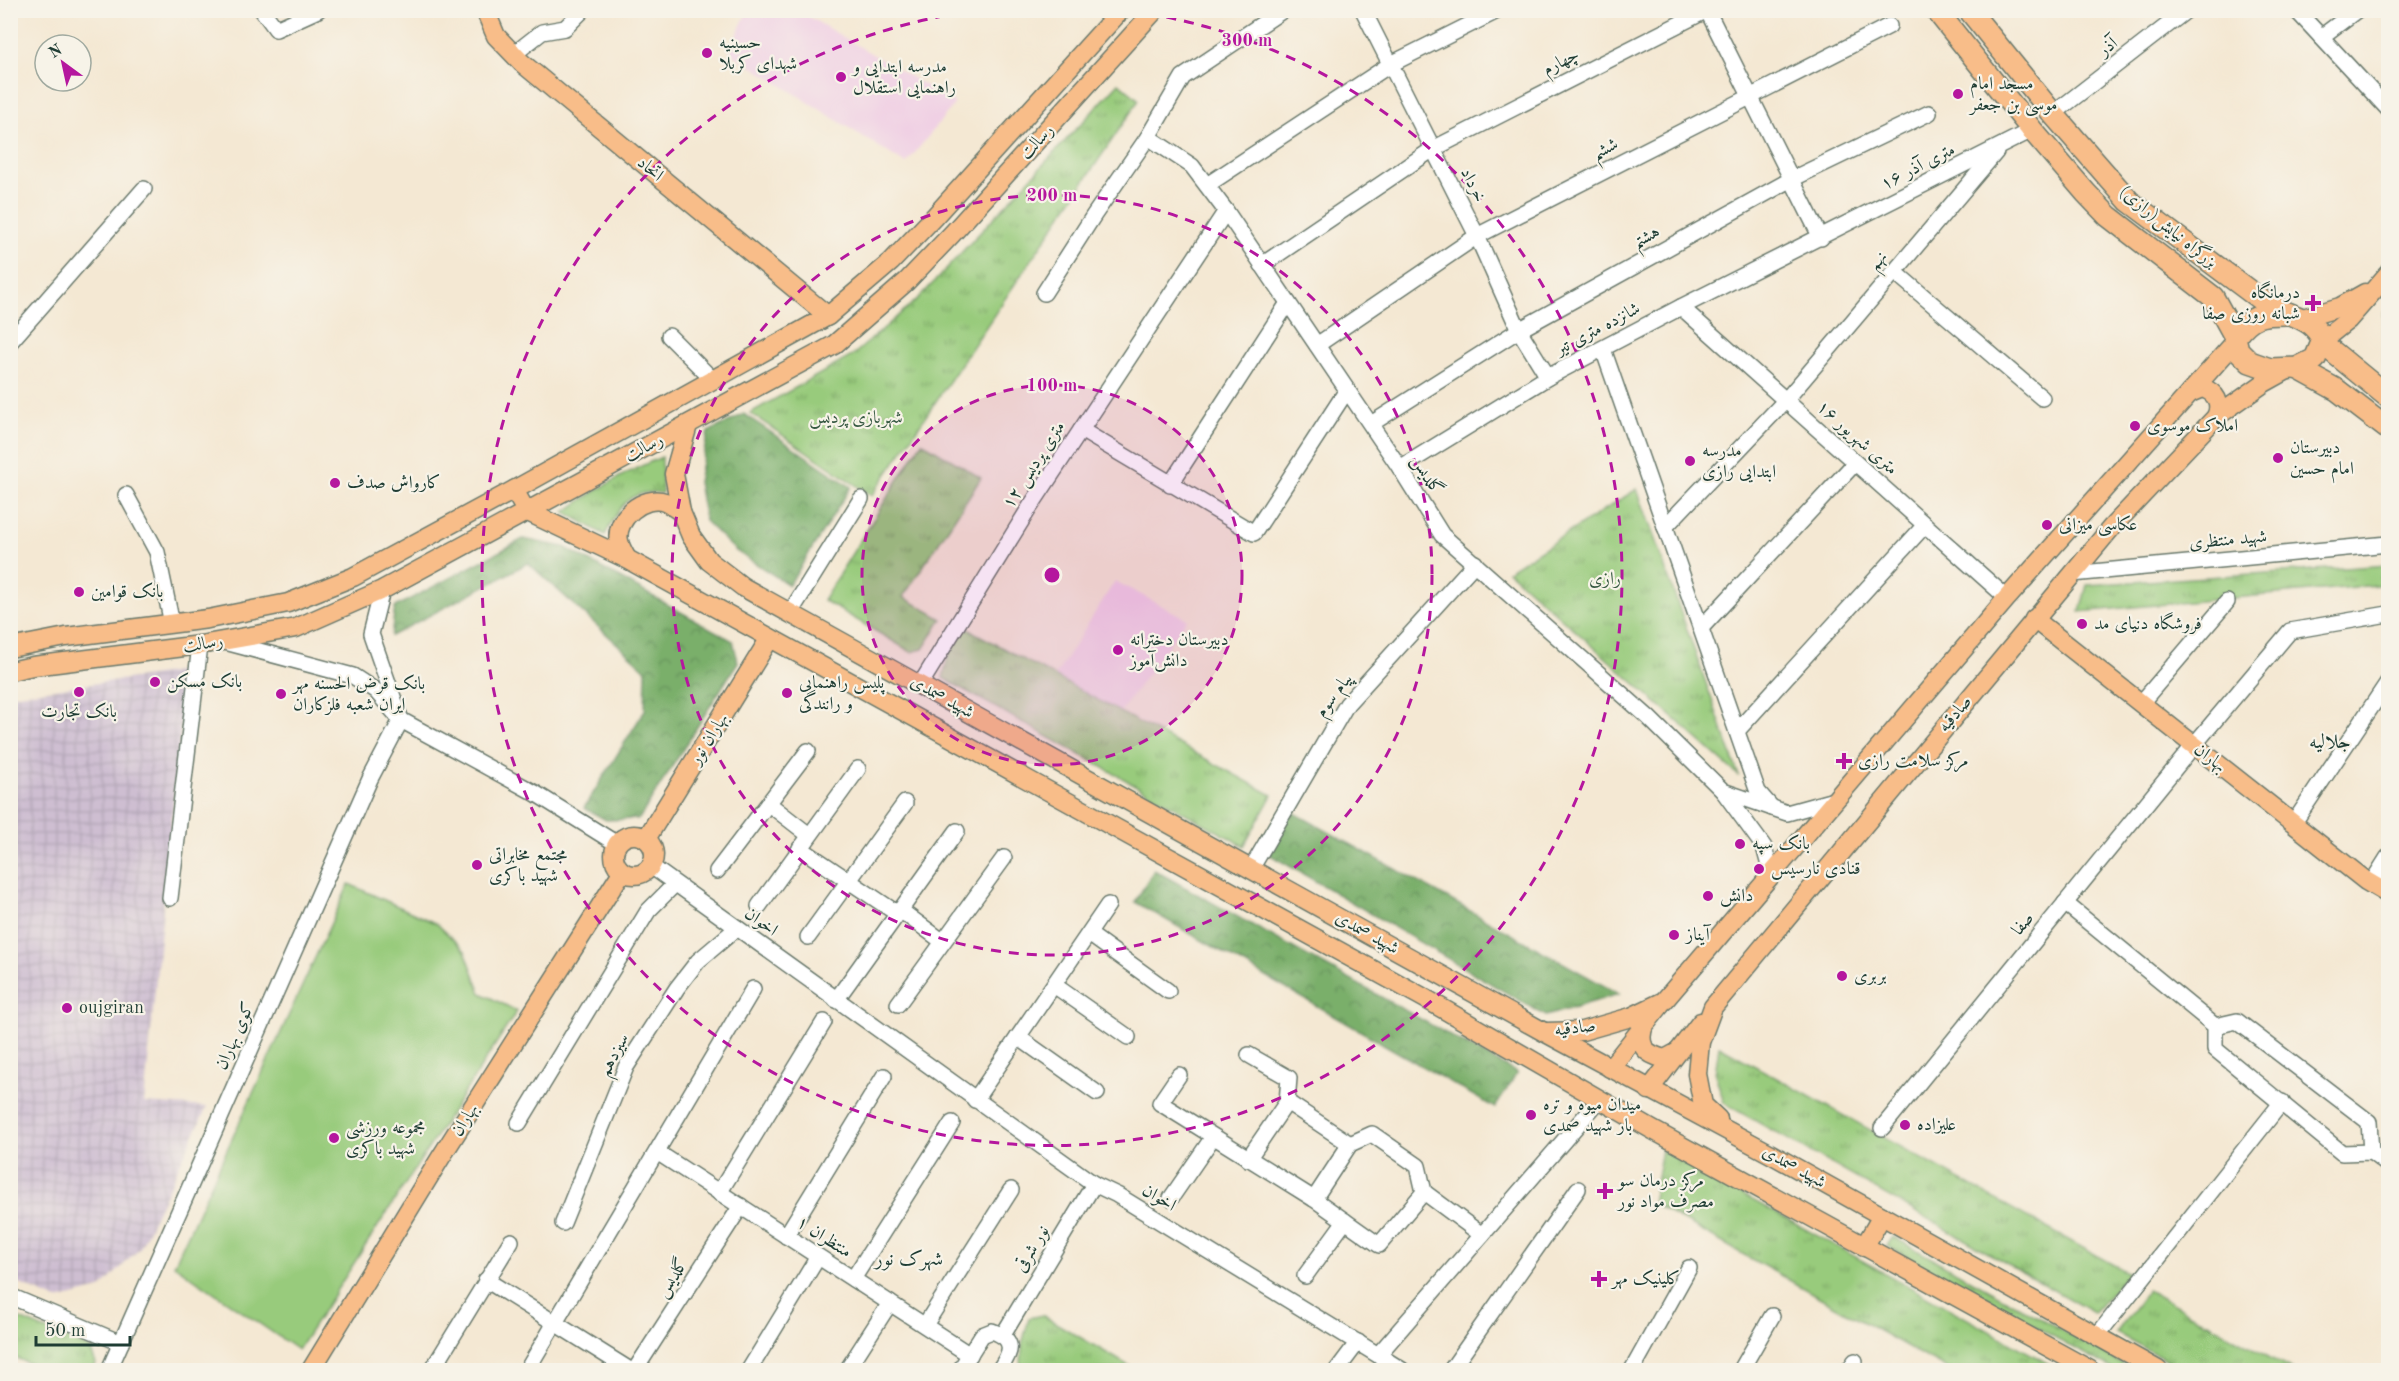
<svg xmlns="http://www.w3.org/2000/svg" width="2399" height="1381" font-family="'Old Standard TT',Amiri,serif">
<defs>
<pattern id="industrial-grid" width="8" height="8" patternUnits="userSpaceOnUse" patternTransform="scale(1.5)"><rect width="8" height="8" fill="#cebed1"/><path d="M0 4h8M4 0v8" fill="none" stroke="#b0a4b4"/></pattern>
<pattern id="grass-tufts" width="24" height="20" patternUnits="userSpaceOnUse" patternTransform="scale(1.5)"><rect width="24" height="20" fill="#98cb7b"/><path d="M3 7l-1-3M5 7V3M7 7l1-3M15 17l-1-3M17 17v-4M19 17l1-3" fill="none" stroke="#7ba666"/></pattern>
<pattern id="forest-crowns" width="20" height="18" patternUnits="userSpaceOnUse" patternTransform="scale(1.5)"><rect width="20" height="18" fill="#7aaf6b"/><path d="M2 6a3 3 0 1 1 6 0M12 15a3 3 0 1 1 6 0" fill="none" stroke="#639059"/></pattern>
</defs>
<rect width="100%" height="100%" fill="#f7f3e8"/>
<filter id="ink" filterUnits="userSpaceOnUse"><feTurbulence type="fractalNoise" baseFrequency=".0167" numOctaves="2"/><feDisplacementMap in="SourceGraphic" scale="12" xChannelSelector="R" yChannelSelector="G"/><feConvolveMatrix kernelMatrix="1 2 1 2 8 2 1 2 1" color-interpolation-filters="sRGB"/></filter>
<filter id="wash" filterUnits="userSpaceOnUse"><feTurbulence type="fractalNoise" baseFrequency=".008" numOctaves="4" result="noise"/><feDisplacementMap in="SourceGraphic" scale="24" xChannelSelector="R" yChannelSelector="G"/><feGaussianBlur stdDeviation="1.35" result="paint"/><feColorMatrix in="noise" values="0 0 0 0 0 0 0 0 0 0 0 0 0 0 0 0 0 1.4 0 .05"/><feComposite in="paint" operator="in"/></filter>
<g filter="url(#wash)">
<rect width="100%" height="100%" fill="#f4e8d3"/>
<g fill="#f0d0e4">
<polygon points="748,10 799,11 955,103 906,164 729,52"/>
<polygon points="1115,581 1187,619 1116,718 1052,681"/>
</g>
<polygon fill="url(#industrial-grid)" points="186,671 144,1103 207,1107 140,1248 100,1289 57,1300 11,1280 11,695"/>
<g fill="url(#grass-tufts)" stroke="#5c8458" stroke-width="1.5">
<polygon points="1119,83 1139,100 872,496 750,413 852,356 922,295"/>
<polygon points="2388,308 2388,367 2384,363 2384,313"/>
<polygon points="922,442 981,478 903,597 942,619 923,649 911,652 823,600"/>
<path d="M 662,457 L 662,493 C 628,488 619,508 605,535 L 565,512 C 595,490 627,471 662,457 Z"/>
<polygon points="1637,489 1739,776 1508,571"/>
<polygon points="2388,565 2388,584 2080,612 2087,585"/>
<polygon points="966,628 1272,795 1244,846 943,678 948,655"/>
<polygon points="1719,1046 2128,1273 2094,1313 1724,1103 1715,1074"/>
<polygon points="1662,1150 2051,1365 2048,1370 1949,1370 1652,1203"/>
<polygon points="1893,1237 2134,1370 2115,1370 1887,1246"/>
<polygon points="2148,1290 2292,1370 2187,1370 2116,1333"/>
<polygon points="10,1315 90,1348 96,1364 92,1370 45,1370 11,1356"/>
<polygon points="1042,1315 1136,1370 1026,1370 1021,1367 1022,1344 1029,1318"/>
</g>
<g fill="url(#forest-crowns)" stroke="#4c7650" stroke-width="1.5">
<polygon points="744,414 851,487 789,585 736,551 705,521 698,482 708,432"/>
<polygon points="523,539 564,547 733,641 738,662 639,819 606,820 584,808 645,710 646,670 528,563 391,636 395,607"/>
<polygon points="1291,811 1619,994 1546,1016 1267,853"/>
<polygon points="1154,870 1517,1073 1495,1108 1135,902"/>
</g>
<polygon fill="#98cb7b" stroke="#5c8458" stroke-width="1.5" points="349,884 437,924 465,951 481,993 517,1011 298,1350 174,1265"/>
</g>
<g filter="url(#ink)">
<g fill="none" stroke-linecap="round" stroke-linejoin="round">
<defs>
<g id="minor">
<polyline points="262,10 276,29 318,10"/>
<polyline points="1363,10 1477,236 1519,330 1548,377"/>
<polyline points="1707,10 1821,238"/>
<polyline points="2296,10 2388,109"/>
<polyline points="2321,37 2357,10"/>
<polyline points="514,54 542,32 565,28 583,10"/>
<polyline points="2053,114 2187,10"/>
<polyline points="1148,137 1192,166 1226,211 1400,468 1442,535 1648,717 1723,791 1764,847 1771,873"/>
<polyline points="1207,185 1391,64 1499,10"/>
<polyline points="1262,265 1433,149 1707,10"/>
<polyline points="1895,272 2042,398"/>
<polyline points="1044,293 1094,215 1148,137 1183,77 1283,10"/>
<polyline points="1681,307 2007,598"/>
<polyline points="669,336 713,380"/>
<polyline points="10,342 144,189"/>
<polyline points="1317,345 1477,236 1889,26"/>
<polyline points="1603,349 1758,792 1772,808"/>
<polyline points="1371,424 1519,330 1792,179 1929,113"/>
<polyline points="1081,430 1254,533 1347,390"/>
<polyline points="1400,468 1548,377 1681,307 2032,130"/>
<polyline points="1170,485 1288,303"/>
<polyline points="126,495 157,552 172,624"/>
<polyline points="1665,527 1785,401 1996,152"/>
<polyline points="2072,574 2388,544"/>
<polyline points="790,613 861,499"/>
<polyline points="1701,628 1855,463"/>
<polyline points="225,642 353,676 376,691 401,720 371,634 382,590"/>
<polyline points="920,685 1030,507 1226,211"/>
<polyline points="2141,703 2227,602"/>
<polyline points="1737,731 1925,525"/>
<polyline points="1723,791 1787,813 1834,800"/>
<polyline points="769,804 809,835"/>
<polyline points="2293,824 2388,682"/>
<polyline points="800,848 898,914"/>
<polyline points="651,866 1094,1184 1117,1195 1378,1355 1600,1099"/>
<polyline points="1251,869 1347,704 1475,563"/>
<polyline points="717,871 808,751"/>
<polyline points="2371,884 2388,857"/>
<polyline points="170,898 200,645"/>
<polyline points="2065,903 2215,1026 2215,1049 2342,1153 2371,1152 2388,1165"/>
<polyline points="759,906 858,769"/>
<polyline points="900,910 942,941"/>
<polyline points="1089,934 1168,991"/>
<polyline points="808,937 905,803"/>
<polyline points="1054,985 1128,1037"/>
<polyline points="836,1000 957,831"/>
<polyline points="898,1004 1004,858"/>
<polyline points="2215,1026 2237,1021 2369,1122 2371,1152"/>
<polyline points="1018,1037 1097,1093"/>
<polyline points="1179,1075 1160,1103 1314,1199 1379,1245 1424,1192"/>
<polyline points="975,1100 1108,905"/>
<polyline points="1287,1102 1350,1144"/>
<polyline points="519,1123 648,911 675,884"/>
<polyline points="1882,1128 2194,745 2290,631 2388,614"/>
<polyline points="657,1152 970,1355"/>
<polyline points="1248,1159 1287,1102 1289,1078 1249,1055"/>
<polyline points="719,1193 824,1022"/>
<polyline points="1171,1198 1213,1137"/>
<polyline points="1314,1199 1350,1144 1372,1134 1418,1166 1424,1192 1482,1235"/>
<polyline points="563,1223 626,1067 677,988 698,961 737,928"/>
<polyline points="786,1236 884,1076"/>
<polyline points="1305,1276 1345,1221"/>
<polyline points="853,1279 952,1123"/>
<polyline points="486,1280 630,1370"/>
<polyline points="10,1296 121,1343"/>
<polyline points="925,1325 1011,1190"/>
<polyline points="1003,1335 1094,1184"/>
<polyline points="2096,1337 2282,1102"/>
<polyline points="1378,1355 1402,1370"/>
<polyline points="109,1370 370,779 401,720 535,793 617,844"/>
<polyline points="432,1370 511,1241"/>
<polyline points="527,1370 753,989"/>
<polyline points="635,1370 741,1206"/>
<polyline points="749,1370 818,1257"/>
<polyline points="847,1370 890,1303"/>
<path d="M 960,1370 L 982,1335 L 992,1331 C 1017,1340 1011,1353 999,1370"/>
<polyline points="1337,1370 1358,1342"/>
<polyline points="1451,1370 1578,1189"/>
<polyline points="1632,1370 1689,1268"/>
<polyline points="1741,1370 1772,1316"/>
<polyline points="1849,1370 1855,1361"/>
</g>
<g id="major">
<polyline points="485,10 496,36 522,63 828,316"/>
<polyline points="2303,318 2340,307 2365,293"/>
<polyline points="2323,340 2348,320 2388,274"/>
<path d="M 2190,393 L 2202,388 C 2216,392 2222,403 2216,417"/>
<polyline points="688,425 674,474 681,512 691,536 709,561 743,587 1544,1032 1771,1154 2158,1370"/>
<polyline points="514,490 526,511 627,559 1426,999 1651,1129 2090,1370"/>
<path d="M 627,559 C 624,553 620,547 619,541 C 614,519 644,494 665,502 C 670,504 676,509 681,512"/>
<polyline points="2034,619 2366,881 2388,894"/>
<polyline points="10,648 66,637 208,619 288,603 353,577 514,490 828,316 891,262 934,217 1121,10"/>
<polyline points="10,671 33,666 200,645 296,628 382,590 834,345 907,281 952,234 1155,10"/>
<circle cx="634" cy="855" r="20"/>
<polyline points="646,839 770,638"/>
<path d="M 1644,1025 C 1637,1046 1645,1054 1665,1059 L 1676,1053"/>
<polyline points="1546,1032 1582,1031 1631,1017 1664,1001 2007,598 2236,341"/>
<polyline points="1610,1068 1659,1007"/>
<polyline points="1649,1090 1701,1022"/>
<polyline points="1718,1119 1703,1105 1697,1074 1700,1042 1713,1007 2111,528 2216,417 2264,383 2291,368"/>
<polyline points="1864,1247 1882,1216"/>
<polyline points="311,1370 441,1157 622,872"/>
</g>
<g id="highway">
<polyline points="1936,10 2032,130 2086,193 2108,216 2213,297 2235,337"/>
<polyline points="1969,10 2053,114 2129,201 2268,305 2290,314"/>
<path d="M 2290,314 C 2306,320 2315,325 2323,340 L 2315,359 L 2297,368 L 2270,369 L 2250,362 L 2238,350 L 2235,337 C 2253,313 2262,314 2290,314 Z"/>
<polyline points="2322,343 2388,397"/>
<polyline points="2297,368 2337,390 2388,429"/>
</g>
</defs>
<use href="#minor" stroke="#6a796c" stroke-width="18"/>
<use href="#major" stroke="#6a796c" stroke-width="21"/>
<use href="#highway" stroke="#6a796c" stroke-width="24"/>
<use href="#minor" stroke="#fff" stroke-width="15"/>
<use href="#major" stroke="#f8bd89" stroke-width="18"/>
<use href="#highway" stroke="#f8bd89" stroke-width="21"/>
</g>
</g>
<circle cx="1052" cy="575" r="190" fill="#b5179e" fill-opacity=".12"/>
<g fill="none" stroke="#b5179e" stroke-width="3" stroke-dasharray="10 8">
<circle cx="1052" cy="575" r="190"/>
<circle cx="1052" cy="575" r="380"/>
<path d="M1131 11A570 570 0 1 1 973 11"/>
</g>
<g fill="#b5179e" stroke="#f7f3e8" stroke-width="2">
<circle cx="707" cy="53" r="6"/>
<circle cx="841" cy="77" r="6"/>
<circle cx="1958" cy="94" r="6"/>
<path d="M2310 294h6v6h6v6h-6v6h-6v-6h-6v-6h6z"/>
<circle cx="2135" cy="426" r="6"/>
<circle cx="2278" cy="458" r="6"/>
<circle cx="1690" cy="461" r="6"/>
<circle cx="335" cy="483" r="6"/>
<circle cx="2047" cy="525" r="6"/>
<circle cx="79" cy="592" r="6"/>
<circle cx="2082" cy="624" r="6"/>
<circle cx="1118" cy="650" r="6"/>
<circle cx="155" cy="682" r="6"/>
<circle cx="79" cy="692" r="6"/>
<circle cx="787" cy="693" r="6"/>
<circle cx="281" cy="694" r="6"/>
<path d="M1841 752h6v6h6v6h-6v6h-6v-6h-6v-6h6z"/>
<circle cx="1740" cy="844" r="6"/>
<circle cx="477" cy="865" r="6"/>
<circle cx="1759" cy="869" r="6"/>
<circle cx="1708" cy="896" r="6"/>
<circle cx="1674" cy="935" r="6"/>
<circle cx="1842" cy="976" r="6"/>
<circle cx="67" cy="1008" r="6"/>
<circle cx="1531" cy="1115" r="6"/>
<circle cx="1905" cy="1125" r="6"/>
<circle cx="334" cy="1138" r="6"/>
<path d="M1602 1182h6v6h6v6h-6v6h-6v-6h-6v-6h6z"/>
<path d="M1596 1270h6v6h6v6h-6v6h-6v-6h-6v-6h6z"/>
</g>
<g text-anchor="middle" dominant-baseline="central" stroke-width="4.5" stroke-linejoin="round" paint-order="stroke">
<g font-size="18" fill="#1f3d34" stroke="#f7f3e8" text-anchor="start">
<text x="719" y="43">حسینیه<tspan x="719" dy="21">شهدای کربلا</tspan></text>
<text x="853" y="67">مدرسه ابتدایی و<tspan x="853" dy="21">راهنمایی استقلال</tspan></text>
<text x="1970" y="84">مسجد امام<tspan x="1970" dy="21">موسی بن جعفر</tspan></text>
<text x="2300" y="293" text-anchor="end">درمانگاه<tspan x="2300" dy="21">شبانه روزی صفا</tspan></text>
<text x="2147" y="426">املاک موسوی</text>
<text x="2290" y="448">دبیرستان<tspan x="2290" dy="21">امام حسین</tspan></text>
<text x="1702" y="451">مدرسه<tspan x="1702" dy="21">ابتدایی رازی</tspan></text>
<text x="347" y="483">کارواش صدف</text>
<text x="2059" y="525">عکاسی میزانی</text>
<text x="91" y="592">بانک قوامین</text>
<text x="2094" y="624">فروشگاه دنیای مد</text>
<text x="1130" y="640">دبیرستان دخترانه<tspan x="1130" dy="21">دانش‌آموز</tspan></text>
<text x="167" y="682">بانک مسکن</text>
<text x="799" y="683">پلیس راهنمایی<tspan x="799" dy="21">و رانندگی</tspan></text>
<text x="293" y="684">بانک قرض الحسنه مهر<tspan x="293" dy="21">ایران شعبه فلزکاران</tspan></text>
<text x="79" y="712" text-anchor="middle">بانک تجارت</text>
<text x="1858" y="761">مرکز سلامت رازی</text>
<text x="1752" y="844">بانک سپه</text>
<text x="489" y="855">مجتمع مخابراتی<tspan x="489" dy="21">شهید باکری</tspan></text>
<text x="1771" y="869">قنادی نارسیس</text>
<text x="1720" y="896">دانش</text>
<text x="1686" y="935">آیناز</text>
<text x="1854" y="976">بربری</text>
<text x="79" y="1008">oujgiran</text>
<text x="1543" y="1105">میدان میوه و تره<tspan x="1543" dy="21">بار شهید صمدی</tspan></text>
<text x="1917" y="1125">علیزاده</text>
<text x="346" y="1128">مجموعه ورزشی<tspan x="346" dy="21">شهید باکری</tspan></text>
<text x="1618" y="1181">مرکز درمان سو<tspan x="1618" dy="21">مصرف مواد نور</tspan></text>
<text x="1612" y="1279">کلینیک مهر</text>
</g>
<g font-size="18" fill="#1f3d34" stroke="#f7f3e8">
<text transform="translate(2108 47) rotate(-38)">آذر</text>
<text transform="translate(1561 62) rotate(-27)">چهارم</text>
<text transform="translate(1037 142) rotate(-47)">رسالت</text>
<text transform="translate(1605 149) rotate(-27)">ششم</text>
<text transform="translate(1918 167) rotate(-27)">۱۶ متری آذر</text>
<text transform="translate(650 169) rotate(40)">اتحاد</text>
<text transform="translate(1473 185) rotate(63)">خرداد</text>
<text transform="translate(2168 227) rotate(39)">بزرگراه نیایش(رازی)</text>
<text transform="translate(1646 237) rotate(-29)">هشتم</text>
<text transform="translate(1878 261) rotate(-50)">نهم</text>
<text transform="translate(1598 329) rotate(-28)">شانزده متری تیر</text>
<text transform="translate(1857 438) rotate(42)">۱۶ متری شهریور</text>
<text transform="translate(644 448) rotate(-28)">رسالت</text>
<text transform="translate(1034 465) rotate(-57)">۱۲ متری پردیس</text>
<text transform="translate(1427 475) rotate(58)">گلدیس</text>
<text transform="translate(2228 540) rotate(-5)">شهید منتظری</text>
<text transform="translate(203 644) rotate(-9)">رسالت</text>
<text transform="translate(1334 695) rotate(-54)">پیام سوم</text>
<text transform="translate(942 697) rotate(29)">شهید صمدی</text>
<text transform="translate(1955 714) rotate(-50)">صادقیه</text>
<text transform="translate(709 739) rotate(-58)">بهاران نور</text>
<text transform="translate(2210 758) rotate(38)">بهاران</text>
<text transform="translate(761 922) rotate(36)">اخوان</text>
<text transform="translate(2023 924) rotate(-51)">صفا</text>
<text transform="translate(1367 933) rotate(29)">شهید صمدی</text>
<text transform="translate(1575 1028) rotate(-7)">صادقیه</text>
<text transform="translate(235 1036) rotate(-66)">کوی بهاران</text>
<text transform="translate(614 1055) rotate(-62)">سیزدهم</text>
<text transform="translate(465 1120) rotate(-58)">بهاران</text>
<text transform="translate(1794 1167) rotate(29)">شهید صمدی</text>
<text transform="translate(1159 1198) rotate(31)">اخوان</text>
<text transform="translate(824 1237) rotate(33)">منتظران ۱</text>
<text transform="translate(1032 1249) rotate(-59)">نور شرقی</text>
<text transform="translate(672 1278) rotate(-57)">گلدیس</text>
</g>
<g font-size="18" fill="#375942" stroke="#f7f3e8">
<text x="856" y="418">شهربازی پردیس</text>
<text x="1605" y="579">رازی</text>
</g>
<g font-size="20" fill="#1f3d34" stroke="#f7f3e8">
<text x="2330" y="743">جلالیه</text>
<text x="909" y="1260">شهرک نور</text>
</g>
</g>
<circle cx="1052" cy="575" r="9" fill="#b5179e" stroke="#f7f3e8" stroke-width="3"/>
<g font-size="18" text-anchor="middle" font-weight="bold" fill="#b5179e" stroke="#f7f3e8" stroke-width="4.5" stroke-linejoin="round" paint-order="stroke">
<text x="1247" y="46">300 m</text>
<text x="1052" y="201">200 m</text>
<text x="1052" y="391">100 m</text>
</g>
<rect width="2399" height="1381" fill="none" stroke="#f7f3e8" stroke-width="36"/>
<g transform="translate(63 63) rotate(327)"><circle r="28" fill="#f7f3e8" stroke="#a1aaa0" stroke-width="1.5"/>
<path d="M0-4.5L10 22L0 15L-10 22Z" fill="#b5179e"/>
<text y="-9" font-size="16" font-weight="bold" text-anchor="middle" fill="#1f3d34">N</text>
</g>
<path d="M36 1336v9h94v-9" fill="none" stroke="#1f3d34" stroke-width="3"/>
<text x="45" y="1336" font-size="18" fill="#1f3d34" stroke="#f7f3e8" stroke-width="4.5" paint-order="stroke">50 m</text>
</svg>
